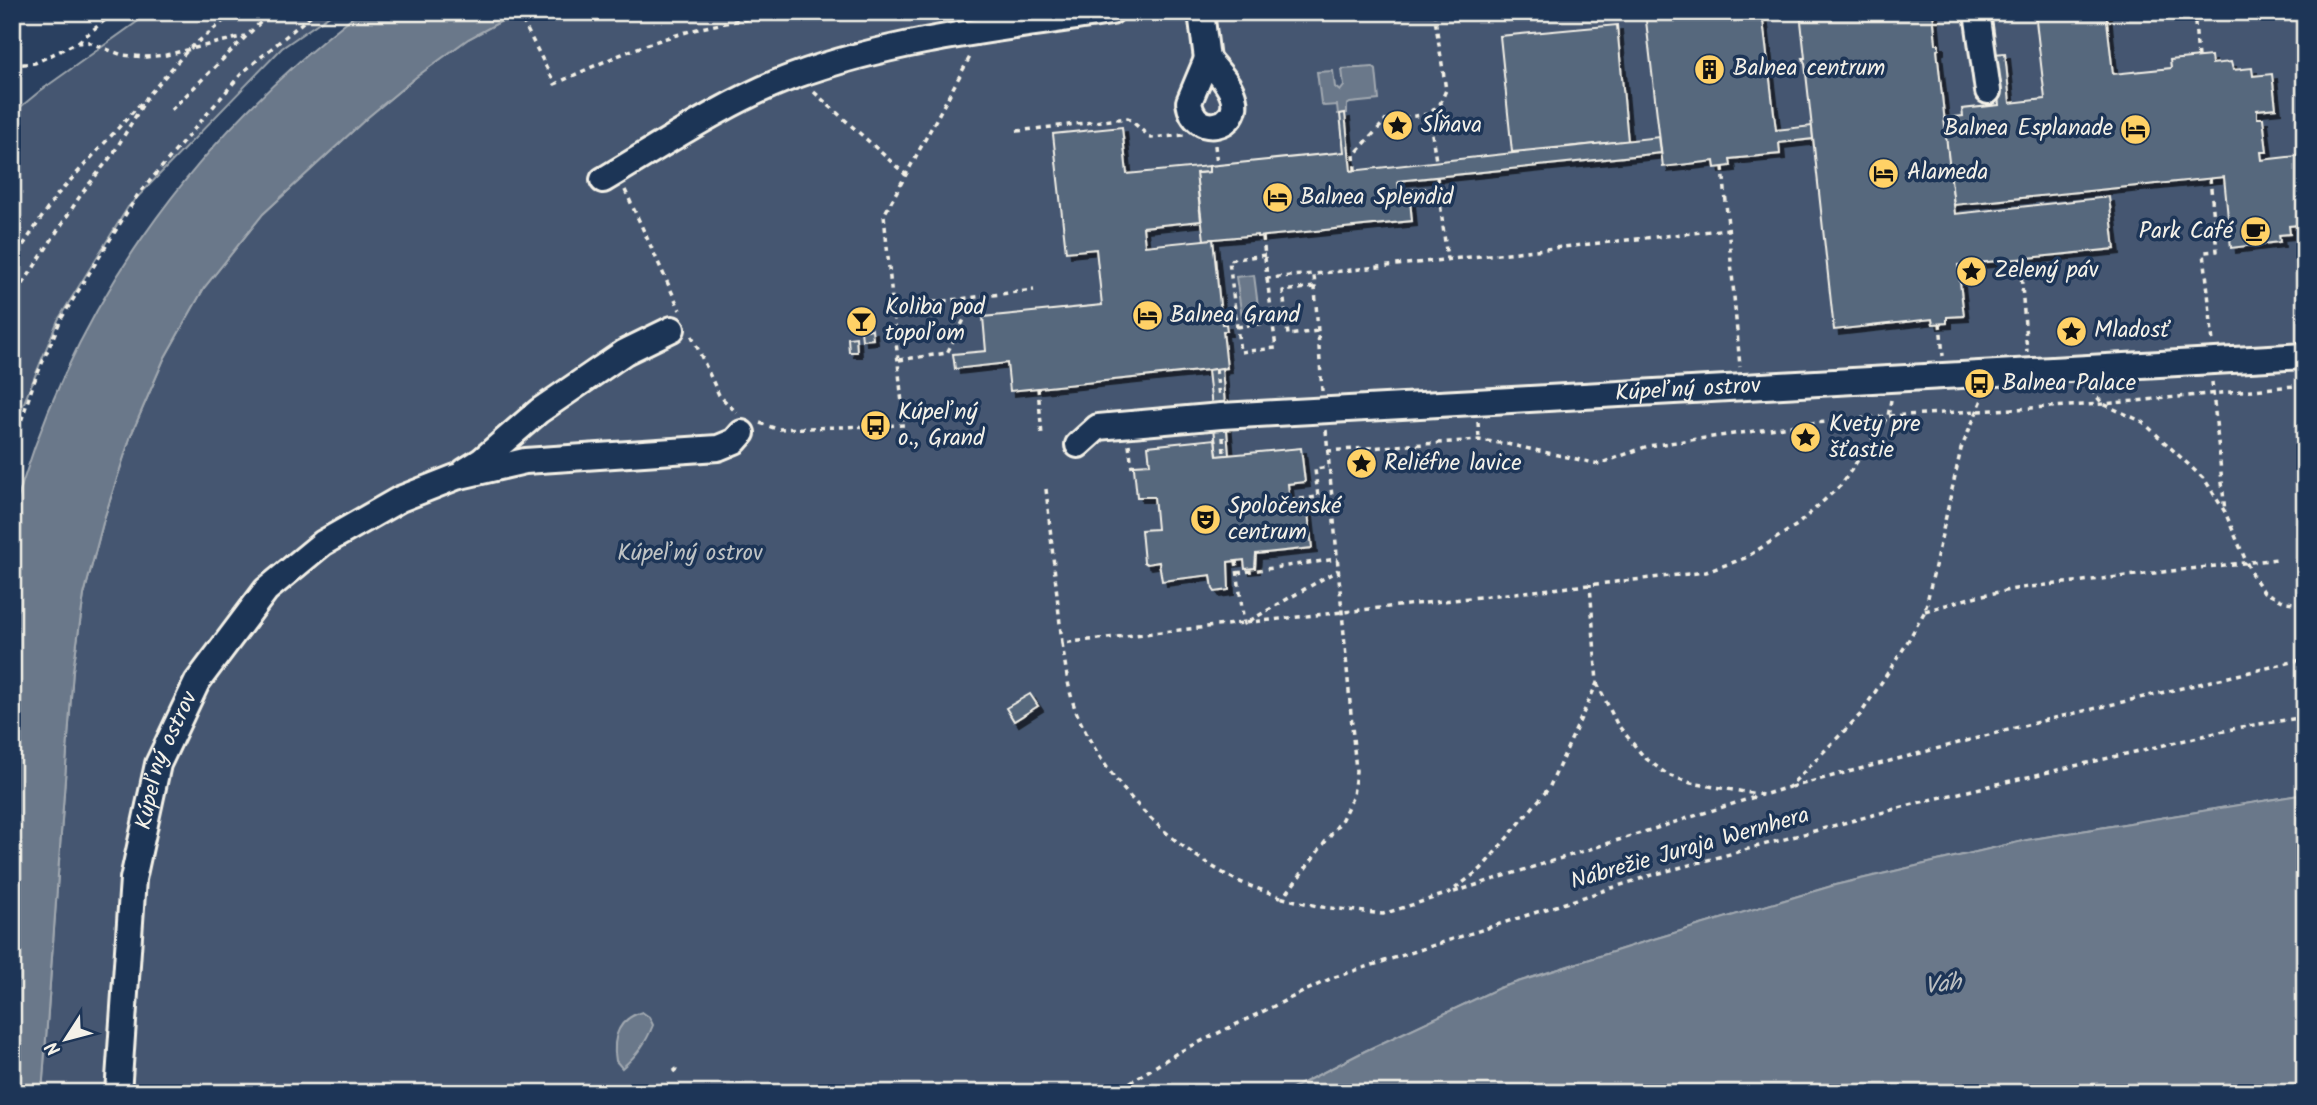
<svg xmlns="http://www.w3.org/2000/svg" width="2317" height="1105" font-family="Kalam,sans-serif">
<defs>
<filter id="shadow"><feDropShadow dx="5" dy="5" stdDeviation="0" flood-color="#0009"/></filter>
</defs>
<rect width="100%" height="100%" fill="#2a4060"/>
<filter id="ink" filterUnits="userSpaceOnUse"><feTurbulence type="fractalNoise" baseFrequency=".0143" numOctaves="2"/><feDisplacementMap in="SourceGraphic" scale="14" xChannelSelector="R" yChannelSelector="G"/><feConvolveMatrix kernelMatrix="1 2 1 2 8 2 1 2 1" color-interpolation-filters="sRGB"/></filter>
<g filter="url(#ink)">
<g fill="#445771" stroke="#9ca4ac" stroke-width="2">
<polygon points="151,12 334,12 282,48 128,207 58,320 12,432 12,114 40,91"/>
<polygon points="518,12 2305,12 2305,794 2027,840 1835,885 1647,941 1499,988 1365,1051 1283,1093 42,1093 73,670 84,595 104,519 131,435 164,359 204,288 263,214 368,117 416,77 468,39"/>
</g>
<g fill="#6a788a" stroke="#a1a8b0" stroke-width="2">
<path d="M 359,12 L 518,12 L 468,39 L 416,77 L 368,117 L 263,214 L 204,288 L 164,359 L 131,435 L 104,519 L 84,595 L 73,670 L 42,1093 L 12,1093 L 12,519 C 68,312 190,142 359,12 Z"/>
<polygon points="1373,67 1376,70 1379,100 1350,103 1347,105 1347,113 1338,114 1337,105 1324,106 1321,103 1317,72 1333,71 1335,87 1340,91 1344,86 1342,69"/>
<polygon points="1254,275 1259,314 1242,317 1236,277"/>
<polygon points="2305,794 2305,1093 1283,1093 1365,1051 1499,988 1647,941 1835,885 2027,840"/>
<path d="M 642,1012 L 649,1017 L 653,1025 C 646,1043 637,1055 622,1068 L 616,1061 C 612,1038 618,1019 642,1012 Z"/>
</g>
<g fill="#56677d" stroke="#f4f1e8" stroke-width="2" filter="url(#shadow)">
<polygon points="1645,12 1762,12 1776,130 1812,126 1813,139 1779,143 1780,154 1730,159 1731,166 1715,168 1714,161 1663,167"/>
<polygon points="1800,12 1933,12 1936,44 1939,44 1939,49 1937,50 1955,214 2109,197 2115,249 1958,265 1964,316 1947,317 1947,323 1933,324 1932,319 1834,330 1805,64 1803,58 1805,58"/>
<polygon points="2035,12 2106,12 2113,74 2171,68 2170,60 2211,56 2212,64 2231,62 2233,70 2252,68 2253,76 2272,74 2276,108 2257,110 2257,118 2263,118 2267,152 2261,152 2262,160 2305,155 2305,219 2299,219 2299,225 2289,226 2290,234 2279,235 2280,242 2231,248 2224,177 1954,205 1944,118 1963,116 1962,109 1999,105 1994,54 2005,53 2010,103 2045,99"/>
<polygon points="1617,25 1628,141 1512,152 1500,36"/>
<polygon points="1345,113 1351,171 1659,137 1661,153 1398,181 1399,191 1425,188 1426,199 1410,200 1412,221 1257,237 1257,235 1204,240 1196,173 1209,172 1209,166 1344,152 1340,114"/>
<polygon points="1122,127 1127,174 1209,166 1209,172 1196,173 1201,221 1143,227 1145,246 1213,239 1222,324 1226,324 1227,331 1223,331 1227,368 1010,391 1007,363 955,369 953,354 986,351 983,317 1102,305 1096,249 1066,252 1053,134"/>
<polygon points="872,329 873,339 862,340 861,331"/>
<polygon points="856,337 857,352 849,352 848,338"/>
<polygon points="1222,368 1229,455 1217,456 1208,370"/>
<polygon points="1215,439 1217,456 1301,448 1305,482 1288,484 1291,513 1308,512 1312,548 1256,554 1255,568 1245,569 1244,560 1228,562 1229,590 1215,592 1213,589 1211,575 1162,581 1159,562 1147,564 1144,562 1141,530 1157,529 1154,497 1137,497 1134,468 1134,465 1150,464 1148,446"/>
<polygon points="1030,694 1038,706 1014,721 1006,708"/>
</g>
<g fill="none" stroke-linecap="round" stroke-linejoin="round">
<defs>
<g id="minor">
<polyline points="1201,12 1207,59"/>
<polyline points="1977,12 1988,91"/>
<path d="M 1207,59 C 1216,70 1229,83 1233,96 C 1243,127 1194,140 1189,102 Z"/>
<path d="M 603,180 C 662,145 730,99 794,76 C 895,39 1005,28 1111,12"/>
<path id="s1" d="M 1078,445 L 1098,427 L 1221,416 L 2305,356"/>
<polyline points="465,471 481,461 539,411 625,352 672,329"/>
<path id="s2" d="M 118,1093 L 133,879 L 158,764 L 197,682 L 266,590 L 323,543 L 400,499 L 456,477 L 525,461 L 718,448 L 735,441 L 742,433"/>
</g>
</defs>
<use href="#minor" stroke="#f4f1e8" stroke-width="30"/>
<g stroke="#f4f1e8" stroke-width="3.5" stroke-dasharray="5 5" stroke-linecap="butt">
<path d="M 518,12 L 555,84 C 596,65 636,46 680,34 C 718,22 757,18 796,12"/>
<polyline points="2194,12 2198,57"/>
<polyline points="78,42 115,12"/>
<polyline points="12,65 35,63 76,43 88,42 122,55 146,57 166,55 245,36"/>
<polyline points="814,92 906,175"/>
<polyline points="171,110 271,12"/>
<polyline points="1429,114 1436,161"/>
<polyline points="1017,131 1128,118 1151,138 1184,135"/>
<polyline points="1215,145 1217,166"/>
<polyline points="1723,167 1740,367"/>
<polyline points="1355,170 1354,155 1386,120 1429,114 1440,104 1446,90 1434,12"/>
<polyline points="1437,177 1447,259"/>
<polyline points="2210,178 2217,251 2204,252 2213,343"/>
<polyline points="625,190 680,310"/>
<polyline points="1263,237 1267,278 1314,274"/>
<polyline points="1265,255 1229,260 1240,352 1276,348 1267,278"/>
<polyline points="2020,259 2027,352"/>
<polyline points="12,262 56,196 143,101"/>
<polyline points="1314,287 1283,291 1288,335 1318,331"/>
<polyline points="12,301 82,193 113,154 147,97 187,51 234,12"/>
<polyline points="893,307 1034,290"/>
<polyline points="1940,323 1943,356"/>
<polyline points="1237,327 1273,322"/>
<polyline points="692,336 719,395 737,413"/>
<polyline points="899,360 947,353 975,298"/>
<polyline points="1216,369 1219,398"/>
<polyline points="2212,382 2225,512"/>
<polyline points="1038,388 1042,436"/>
<polyline points="2091,390 2103,404 2143,422 2205,480 2225,512 2251,573 2264,592 2285,602 2305,604"/>
<polyline points="1322,391 1314,274 1729,229"/>
<polyline points="1478,422 1479,439"/>
<polyline points="760,423 777,429 904,425 884,215 971,55"/>
<polyline points="1326,430 1356,771 1353,796 1341,821 1283,898 1322,907 1383,914 1449,893 1481,869 1549,788 1597,683 1590,584"/>
<polyline points="1223,437 1224,455"/>
<polyline points="1129,444 1132,467"/>
<polyline points="12,449 34,382 61,319 137,196 242,73 315,12"/>
<polyline points="1327,451 1479,440 1507,444 1599,464 1648,446 1805,424 1888,416 2103,404 2305,385"/>
<polyline points="1046,489 1062,643 1706,572 1745,558 1797,525 1841,485 1888,416 1891,400"/>
<polyline points="1290,500 1318,497 1315,469 1329,467"/>
<polyline points="1236,561 1244,624 1338,570"/>
<polyline points="1237,573 1337,559"/>
<polyline points="1925,611 1977,596 2021,588 2278,559"/>
<path d="M 1062,643 C 1066,668 1068,693 1078,716 C 1108,785 1168,844 1234,879 C 1249,887 1267,891 1283,898"/>
<polyline points="1597,683 1617,724 1644,757 1668,775 1691,783 1763,795 1789,787 1860,715 1904,648 1925,611 1961,449 1984,395"/>
<polyline points="1791,787 2046,720 2305,659"/>
<polyline points="1454,892 1761,795"/>
<polyline points="673,1072 680,1066"/>
<polyline points="1113,1093 1177,1053 1332,978 1649,876 1921,802 2241,727 2305,717"/>
</g>
<use href="#minor" stroke="#1d3557" stroke-width="24"/>
</g>
</g>
<defs>
<symbol id="building-disc" viewBox="-11 -11 22 22"><circle r="9.5" fill="#ffd166" stroke="#1d3557"/><path d="M-4-6H4V6H1V3H-1V6H-4ZM-2.5-4.3h1.7v1.8h-1.7ZM.8-4.3h1.7v1.8H.8ZM-2.5-1h1.7V.8h-1.7ZM.8-1h1.7V.8H.8Z" fill="#111"/></symbol>
<symbol id="sight-disc" viewBox="-11 -11 22 22"><circle r="9.5" fill="#ffd166" stroke="#1d3557"/><path d="M0-6L1.8-2.2L6-1.7L2.9 1.2L3.7 5.4L0 3.3L-3.7 5.4L-2.9 1.2L-6-1.7L-1.8-2.2Z" fill="#111"/></symbol>
<symbol id="hotel-disc" viewBox="-11 -11 22 22"><circle r="9.5" fill="#ffd166" stroke="#1d3557"/><path d="M-6-4.5h1.5V1H6V5H4.5V3h-9V5H-6ZM-4 0a1.8 1.8 0 1 1 3.6 0ZM.5 0V-2.5h3Q6-2.5 6 0Z" fill="#111"/></symbol>
<symbol id="cafe-disc" viewBox="-11 -11 22 22"><circle r="9.5" fill="#ffd166" stroke="#1d3557"/><path d="M-5.5-4.5H6V0H3Q3 3.5 0 3.5H-2.5Q-5.5 3.5-5.5 0ZM3-3.2v2h1.7v-2ZM-6 4.5H4V6H-6Z" fill="#111"/></symbol>
<symbol id="bar-disc" viewBox="-11 -11 22 22"><circle r="9.5" fill="#ffd166" stroke="#1d3557"/><path d="M-6-5H6L.8 .8V4.5H3.5V6h-7V4.5H-.8V.8Z" fill="#111"/></symbol>
<symbol id="bus-disc" viewBox="-11 -11 22 22"><circle r="9.5" fill="#ffd166" stroke="#1d3557"/><path d="M-5-6H5V4H4V6H2V4H-2V6H-4V4H-5ZM-3.5-4V0h7V-4ZM-3.5 1.2v1.5H-2V1.2ZM2 1.2v1.5H3.5V1.2Z" fill="#111"/></symbol>
<symbol id="theatre-disc" viewBox="-11 -11 22 22"><circle r="9.5" fill="#ffd166" stroke="#1d3557"/><path d="M-5-5.5Q0-4 5-5.5V0Q5 5 0 6Q-5 5-5 0ZM-3.3-2.5H-1v1.5H-3.3ZM1-2.5H3.3v1.5H1ZM-2.8 1Q0 5.5 2.8 1Z" fill="#111"/></symbol>
</defs>
<g fill-rule="evenodd">
<use href="#building-disc" x="1692" y="52" width="35" height="35"/>
<use href="#sight-disc" x="1380" y="108" width="35" height="35"/>
<use href="#hotel-disc" x="2118" y="112" width="35" height="35"/>
<use href="#hotel-disc" x="1866" y="156" width="35" height="35"/>
<use href="#hotel-disc" x="1260" y="180" width="35" height="35"/>
<use href="#cafe-disc" x="2238" y="214" width="35" height="35"/>
<use href="#sight-disc" x="1954" y="254" width="35" height="35"/>
<use href="#hotel-disc" x="1130" y="298" width="35" height="35"/>
<use href="#bar-disc" x="844" y="304" width="35" height="35"/>
<use href="#sight-disc" x="2054" y="314" width="35" height="35"/>
<use href="#bus-disc" x="1962" y="366" width="35" height="35"/>
<use href="#bus-disc" x="858" y="408" width="35" height="35"/>
<use href="#sight-disc" x="1788" y="420" width="35" height="35"/>
<use href="#sight-disc" x="1344" y="446" width="35" height="35"/>
<use href="#theatre-disc" x="1188" y="502" width="35" height="35"/>
</g>
<g text-anchor="middle" dominant-baseline="central" stroke-width="7" stroke-linejoin="round" paint-order="stroke">
<g font-size="23" fill="#f4f1e8" stroke="#1d3557" text-anchor="start">
<text x="1733" y="69">Balnea centrum</text>
<text x="1421" y="126">Sĺňava</text>
<text x="2113" y="129" text-anchor="end">Balnea Esplanade</text>
<text x="1907" y="173">Alameda</text>
<text x="1300" y="198">Balnea Splendid</text>
<text x="2233" y="232" text-anchor="end">Park Café</text>
<text x="1994" y="271">Zelený páv</text>
<text x="885" y="308">Koliba pod<tspan x="885" dy="26">topoľom</tspan></text>
<text x="1170" y="316">Balnea Grand</text>
<text x="2094" y="331">Mladosť</text>
<text x="2002" y="384">Balnea Palace</text>
<text x="898" y="413">Kúpeľný<tspan x="898" dy="26">o., Grand</tspan></text>
<text x="1829" y="425">Kvety pre<tspan x="1829" dy="26">šťastie</tspan></text>
<text x="1384" y="464">Reliéfne lavice</text>
<text x="1228" y="507">Spoločenské<tspan x="1228" dy="26">centrum</tspan></text>
</g>
<g font-size="23" fill="#f4f1e8" stroke="#1d3557">
<text stroke="none"><textPath href="#s1" startOffset="618">Kúpeľný ostrov</textPath></text>
<text stroke="none"><textPath href="#s2" startOffset="338">Kúpeľný ostrov</textPath></text>
<text transform="translate(1690 849) rotate(-16)">Nábrežie Juraja Wernhera</text>
</g>
<g font-size="23" fill="#bfc3c4" stroke="#1d3557">
<text x="690" y="554">Kúpeľný ostrov</text>
</g>
<g font-size="24" font-style="italic" fill="#bdc1c2" stroke="#1d3557">
<text transform="translate(1943 985) rotate(-7)">Váh</text>
</g>
</g>
<rect width="2317" height="1105" fill="none" stroke="#1d3557" stroke-width="42"/>
<rect x="21" y="21" width="2275" height="1063" fill="none" stroke="#f4f1e8" stroke-width="2.5" filter="url(#ink)"/>
<g transform="translate(66 1039) rotate(234)" stroke="#1d3557" stroke-width="5" paint-order="stroke">
<path d="M0-5L12 26L0 18L-12 26Z" fill="#f4f1e8"/>
<text y="-10" font-size="19" font-weight="bold" text-anchor="middle" fill="#f4f1e8">N</text>
</g>
</svg>
